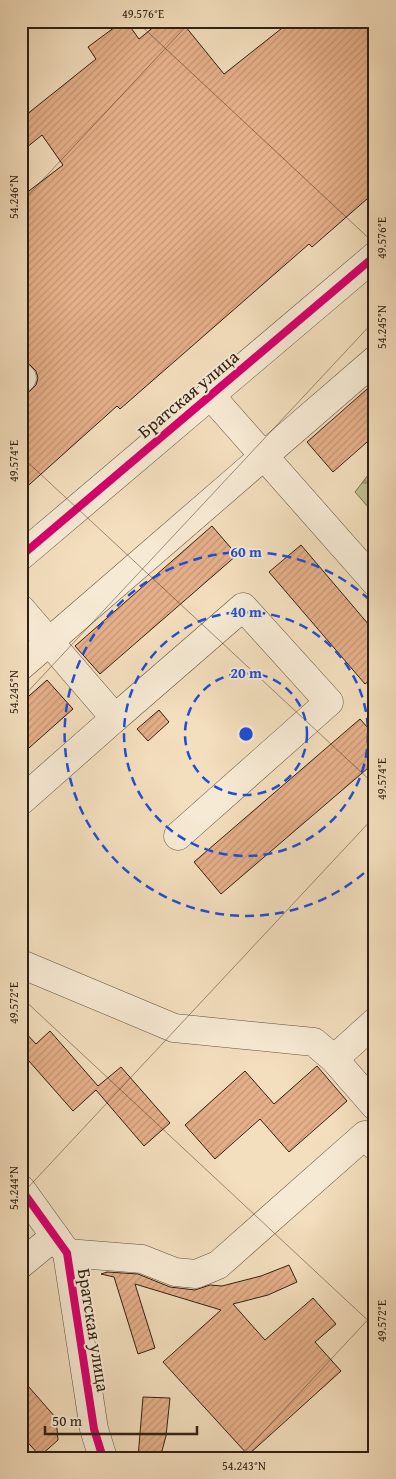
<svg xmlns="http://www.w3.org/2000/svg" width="396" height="1479" font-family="'Gentium Book Plus',serif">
<defs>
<pattern id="forest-firs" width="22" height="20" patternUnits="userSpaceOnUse" patternTransform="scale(1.25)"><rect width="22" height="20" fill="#bdc190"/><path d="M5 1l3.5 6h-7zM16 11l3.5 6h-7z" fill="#9a9c74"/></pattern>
<pattern id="building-hatch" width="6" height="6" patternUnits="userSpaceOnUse" patternTransform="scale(1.25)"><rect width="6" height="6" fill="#e5af89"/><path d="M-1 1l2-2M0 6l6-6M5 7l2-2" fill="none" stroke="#c59675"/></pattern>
</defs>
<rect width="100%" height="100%" fill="#f3debd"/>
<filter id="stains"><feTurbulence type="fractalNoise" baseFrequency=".004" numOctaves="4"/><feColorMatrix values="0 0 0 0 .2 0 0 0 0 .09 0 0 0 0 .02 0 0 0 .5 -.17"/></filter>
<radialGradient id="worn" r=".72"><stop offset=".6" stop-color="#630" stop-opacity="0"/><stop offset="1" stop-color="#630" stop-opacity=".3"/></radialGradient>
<polygon fill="url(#forest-firs)" stroke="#767052" points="375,466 375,515 355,492"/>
<g fill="url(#building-hatch)" stroke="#302014">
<polygon points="123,21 126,21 139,39 161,21 181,21 224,74 291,21 375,21 375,192 312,247 309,244 120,409 117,406 21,492 21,394 30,391 36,385 38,378 36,371 30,365 21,362 21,197 63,165 42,135 21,152 21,119 96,59 88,47"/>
<polygon points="375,382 375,435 333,472 307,442"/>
<polygon points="212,526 237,555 100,674 75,646"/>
<polygon points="301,545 375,632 375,676 365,684 269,572"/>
<polygon points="47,680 73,709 21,755 21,703"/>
<polygon points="159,710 169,722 148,741 137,729"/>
<polygon points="360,719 375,736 375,762 221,894 194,862"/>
<polygon points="21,1028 36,1044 50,1031 98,1086 121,1067 170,1123 144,1146 96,1090 73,1111 21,1052"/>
<polygon points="317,1066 347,1101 289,1152 260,1119 215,1159 185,1125 245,1071 274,1104"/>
<polygon points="289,1265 297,1282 268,1295 233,1304 265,1340 313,1298 336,1324 315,1342 341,1371 248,1455 163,1362 221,1310 135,1284 155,1348 138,1354 114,1277 101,1274 107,1272 138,1274 170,1287 195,1290 210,1285 222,1286 261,1276"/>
<polygon points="21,1378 56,1418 58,1440 40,1456 21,1435"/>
<polygon points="143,1397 170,1398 166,1436 160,1458 138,1458"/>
</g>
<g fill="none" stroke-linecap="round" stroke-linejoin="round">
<defs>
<g id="minor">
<polyline points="21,378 22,378"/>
<polyline points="210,395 375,582"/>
<polyline points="21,556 375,256"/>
<polyline points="21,609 115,718 21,801"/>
<polyline points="21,666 375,360"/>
<polyline points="115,718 243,607 329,702 178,836"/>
<polyline points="21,964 174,1028 314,1042 334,1059 375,1022"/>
<polyline points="334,1059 375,1106"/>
<polyline points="21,1189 67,1253 94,1429 103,1458"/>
<polyline points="67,1253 142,1259 175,1272 196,1274 218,1265 365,1135 375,1146"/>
<polyline points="21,1264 55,1236"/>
</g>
</defs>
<use href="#minor" stroke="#61503e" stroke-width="29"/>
<use href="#minor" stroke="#f7ead4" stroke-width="28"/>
<defs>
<polyline id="rail" points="21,32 33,21"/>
</defs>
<use href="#rail" stroke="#302014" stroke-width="5.5"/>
<use href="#rail" stroke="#f7ead4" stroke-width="4" stroke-dasharray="11" stroke-linecap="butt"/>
<defs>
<g id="cycleway">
<polyline points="21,556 375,256"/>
<polyline points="21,1189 67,1253 94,1429 103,1458"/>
</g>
</defs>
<use href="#cycleway" stroke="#f7ead4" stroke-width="11"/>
<use href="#cycleway" stroke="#d6006c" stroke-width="8"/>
</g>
<path fill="none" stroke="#302014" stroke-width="1" stroke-opacity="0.45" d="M 136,21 L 375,244M 21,203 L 191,21M 21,456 L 375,785M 21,699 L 375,320M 21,997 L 375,1327M 21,1195 L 375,816M 239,1458 L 375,1312"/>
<g fill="none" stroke="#1d4ed8" stroke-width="2.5" stroke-dasharray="9 6">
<circle cx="246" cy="734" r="61"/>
<circle cx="246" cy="734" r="122"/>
<path d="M375 863A182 182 0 1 1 375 605"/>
</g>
<g text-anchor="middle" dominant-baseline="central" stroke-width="4" stroke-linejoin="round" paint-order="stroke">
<g font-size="18" fill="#302014" stroke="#f7ead4">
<text transform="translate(188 394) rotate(-40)">Братская улица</text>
<text transform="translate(94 1330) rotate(81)">Братская улица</text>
</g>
</g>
<circle cx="246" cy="734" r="8" fill="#1d4ed8" stroke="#f7ead4" stroke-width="2.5"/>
<g font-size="15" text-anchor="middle" font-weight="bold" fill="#1d4ed8" stroke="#f7ead4" stroke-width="4" stroke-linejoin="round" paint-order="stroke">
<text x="246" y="557">60 m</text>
<text x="246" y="617">40 m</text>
<text x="246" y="678">20 m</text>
</g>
<rect width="396" height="1479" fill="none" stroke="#f3debd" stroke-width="55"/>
<path d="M45 1426v8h152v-8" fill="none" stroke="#302014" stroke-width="2.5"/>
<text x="52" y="1426" font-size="15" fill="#302014" stroke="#f7ead4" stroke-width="4" paint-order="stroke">50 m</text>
<rect x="28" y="28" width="340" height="1424" fill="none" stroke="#302014" stroke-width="2"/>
<g font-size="12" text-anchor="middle" fill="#302014">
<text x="143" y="18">49.576°E</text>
<text transform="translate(14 197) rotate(-90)" y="4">54.246°N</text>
<text transform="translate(382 238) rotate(-90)" y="4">49.576°E</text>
<text transform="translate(382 327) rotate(-90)" y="4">54.245°N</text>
<text transform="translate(14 461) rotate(-90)" y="4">49.574°E</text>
<text transform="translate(14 692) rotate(-90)" y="4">54.245°N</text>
<text transform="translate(382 779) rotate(-90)" y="4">49.574°E</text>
<text transform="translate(14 1003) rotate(-90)" y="4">49.572°E</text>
<text transform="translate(14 1188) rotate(-90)" y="4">54.244°N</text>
<text transform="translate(382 1321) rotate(-90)" y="4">49.572°E</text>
<text x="244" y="1470">54.243°N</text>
</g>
<rect width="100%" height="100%" filter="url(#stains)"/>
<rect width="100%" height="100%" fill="url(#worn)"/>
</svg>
